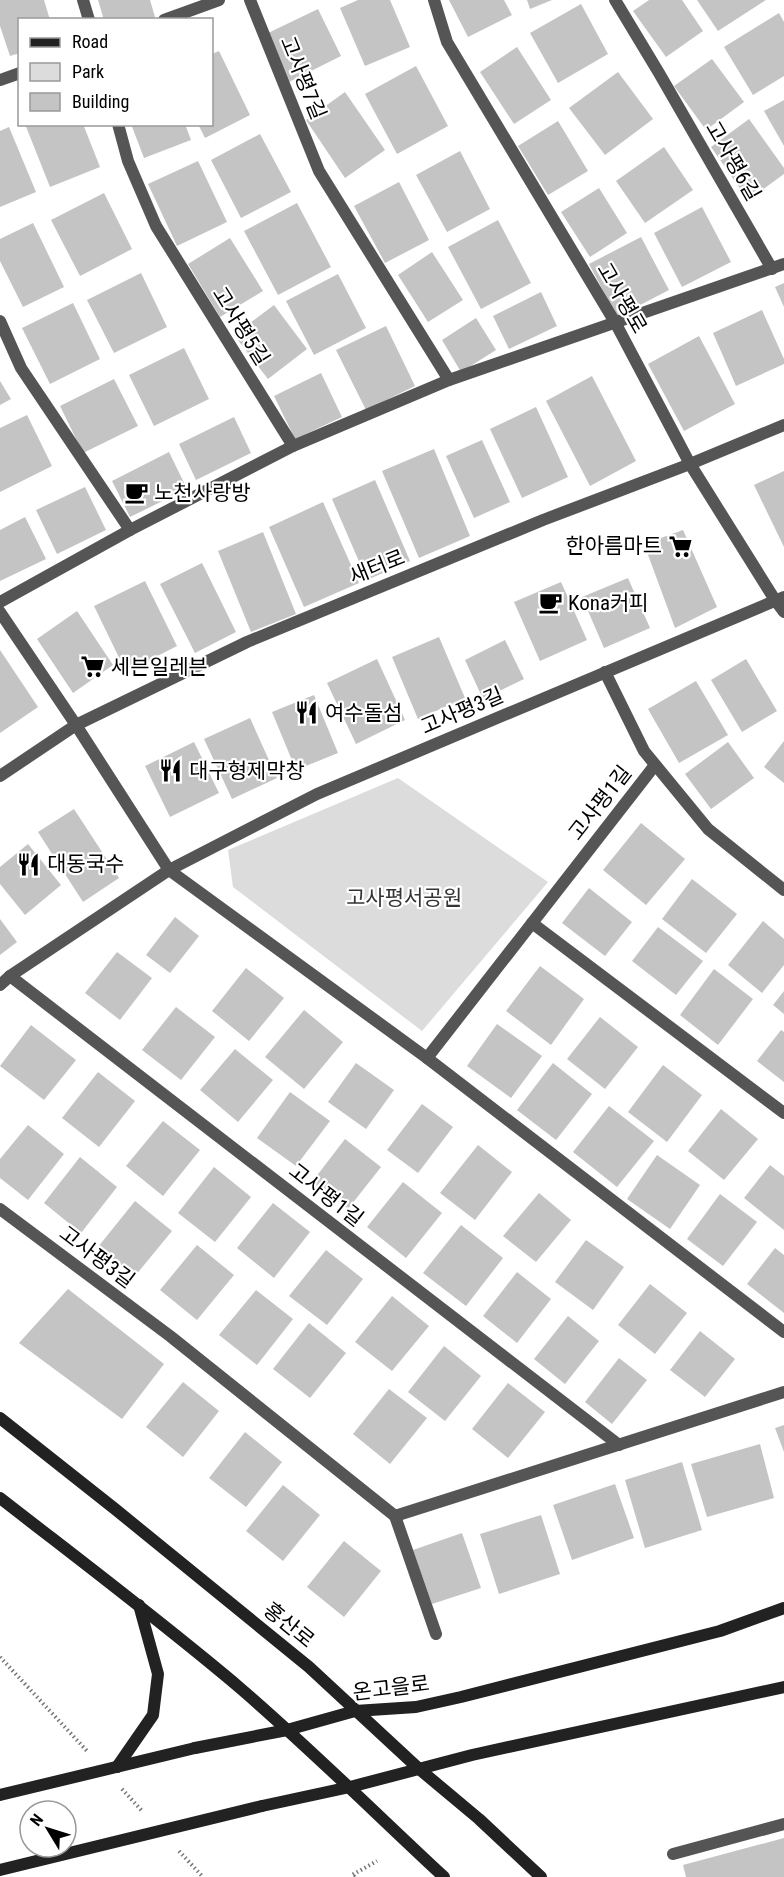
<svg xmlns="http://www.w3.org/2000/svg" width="784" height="1877" font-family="'Roboto Condensed','Noto Sans KR',sans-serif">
<rect width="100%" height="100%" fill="#fff"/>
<polygon fill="#dcdcdc" points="398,778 548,882 422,1031 233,887 228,850"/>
<g fill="#c4c4c4">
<polygon points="0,0 44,0 50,20 20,20 20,53 10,56 0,26"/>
<polygon points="98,0 150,0 155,17 148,20 104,20"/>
<polygon points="358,0 390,0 410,47 365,66 340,8"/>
<polygon points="449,0 504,0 512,15 468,37"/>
<polygon points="527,0 552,0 530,9"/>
<polygon points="649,0 682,0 703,31 666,57 633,11"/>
<polygon points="697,0 766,0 718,31"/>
<polygon points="581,4 608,54 558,83 530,33"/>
<polygon points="318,9 341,56 289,82 266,34"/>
<polygon points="779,13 784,22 784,76 753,95 724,47"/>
<polygon points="517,47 551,100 514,124 480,72"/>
<polygon points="219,51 250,115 205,138 198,124 212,124 212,54"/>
<polygon points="712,59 744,102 706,130 674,86"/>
<polygon points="416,66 448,126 397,154 365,94"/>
<polygon points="618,72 653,119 605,155 569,108"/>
<polygon points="345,92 385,150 345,178 306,120"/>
<polygon points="784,100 784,146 764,111"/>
<polygon points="749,119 784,168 784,174 748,200 711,147"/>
<polygon points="558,121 588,171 548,195 518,146"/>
<polygon points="25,124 83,124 100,167 50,187"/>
<polygon points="131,124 185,124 191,140 144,158"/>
<polygon points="9,127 36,192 0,207 0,131"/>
<polygon points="260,134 291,192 241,218 211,160"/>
<polygon points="664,147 693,190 645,223 616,181"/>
<polygon points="460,151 490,209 447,232 416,175"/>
<polygon points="198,161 227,222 177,246 148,184"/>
<polygon points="399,182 429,240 385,263 354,206"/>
<polygon points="599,188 627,233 590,257 561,212"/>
<polygon points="104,193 132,249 80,276 51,220"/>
<polygon points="297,203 331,267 278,295 244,231"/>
<polygon points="702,207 731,262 682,287 654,233"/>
<polygon points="498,220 531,283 481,309 448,247"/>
<polygon points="33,223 64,287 23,307 0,261 0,239"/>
<polygon points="641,237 669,290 617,317 589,264"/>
<polygon points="230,238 263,291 220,317 188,264"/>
<polygon points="432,252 463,300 428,322 398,275"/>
<polygon points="141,273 167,327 114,353 87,300"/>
<polygon points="338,274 366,328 314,355 286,301"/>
<polygon points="784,283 784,307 775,287"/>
<polygon points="541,292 557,326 509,349 493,316"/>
<polygon points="73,303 100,359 50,384 22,328"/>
<polygon points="274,305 307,349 268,379 234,335"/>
<polygon points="762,310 784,359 784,364 736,386 713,333"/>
<polygon points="476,318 496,350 461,372 442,340"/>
<polygon points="386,326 415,386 366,410 336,350"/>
<polygon points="699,336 735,404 684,431 648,364"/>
<polygon points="184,348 209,399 154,426 129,375"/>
<polygon points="321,373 342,417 295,439 274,396"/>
<polygon points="592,376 636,461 590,486 546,401"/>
<polygon points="114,379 138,426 83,453 60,406"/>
<polygon points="0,381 11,399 0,405"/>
<polygon points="536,407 568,477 522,498 490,429"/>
<polygon points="27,415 52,466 0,492 0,428"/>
<polygon points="234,417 251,453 196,480 179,444"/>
<polygon points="482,440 510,502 474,518 446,456"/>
<polygon points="434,449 470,536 419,558 382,471"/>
<polygon points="169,452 187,489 130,517 112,481"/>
<polygon points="784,471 784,547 754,485"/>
<polygon points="375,480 410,561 367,580 332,499"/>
<polygon points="85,487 106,530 57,554 36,510"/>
<polygon points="323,502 359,583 304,607 269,527"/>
<polygon points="25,517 46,559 0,581 0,530"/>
<polygon points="683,530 717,607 675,628 644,544"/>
<polygon points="263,532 296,614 251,632 218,551"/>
<polygon points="202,563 236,632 195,653 160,584"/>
<polygon points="628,578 650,628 604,648 582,597"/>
<polygon points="145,581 177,646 126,672 94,606"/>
<polygon points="561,582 587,640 540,661 514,602"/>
<polygon points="77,611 113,665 73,693 37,639"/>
<polygon points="439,637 465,698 418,719 392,657"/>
<polygon points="505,640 524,679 483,699 465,660"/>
<polygon points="0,650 38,707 0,733"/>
<polygon points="377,659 405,720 356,744 327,683"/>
<polygon points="746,659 777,711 742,732 711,680"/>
<polygon points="696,681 728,735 679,763 648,709"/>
<polygon points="314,695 338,753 296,770 272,712"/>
<polygon points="250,718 277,778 232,799 204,739"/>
<polygon points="784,741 784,783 764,767"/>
<polygon points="194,742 219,793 170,817 145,766"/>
<polygon points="728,742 754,778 711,809 685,774"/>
<polygon points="74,809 119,878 83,902 38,832"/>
<polygon points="641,823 685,859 646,905 603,870"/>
<polygon points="28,844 61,885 25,915 0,884 0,867"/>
<polygon points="692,879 737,914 706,953 662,919"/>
<polygon points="589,888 632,922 605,956 562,923"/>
<polygon points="175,917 199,936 170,973 146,955"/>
<polygon points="0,919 17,942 0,955"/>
<polygon points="763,921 784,939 784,965 762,993 728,965"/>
<polygon points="658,927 703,961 676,995 632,961"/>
<polygon points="117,952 152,978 120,1020 85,993"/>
<polygon points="540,966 584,999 551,1045 506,1011"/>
<polygon points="246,968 284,998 249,1041 212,1011"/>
<polygon points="714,969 753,999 718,1045 680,1015"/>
<polygon points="784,991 784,1014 773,1005"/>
<polygon points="176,1007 215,1037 181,1080 142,1050"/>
<polygon points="304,1010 343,1042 304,1089 265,1057"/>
<polygon points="600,1017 638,1047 605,1089 567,1059"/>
<polygon points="497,1024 542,1056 511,1098 467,1066"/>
<polygon points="31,1025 76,1060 44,1100 0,1066"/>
<polygon points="781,1030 784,1032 784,1082 757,1061"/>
<polygon points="235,1049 273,1080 238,1122 200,1090"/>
<polygon points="356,1063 394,1090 366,1129 328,1102"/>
<polygon points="553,1063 592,1094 556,1140 517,1110"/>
<polygon points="663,1065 702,1095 667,1142 628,1112"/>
<polygon points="98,1072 135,1101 99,1147 62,1118"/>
<polygon points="290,1092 330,1121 296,1166 257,1138"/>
<polygon points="422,1104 453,1127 418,1173 387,1150"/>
<polygon points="609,1106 654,1141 617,1187 573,1152"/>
<polygon points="721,1109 758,1139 724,1180 688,1151"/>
<polygon points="163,1121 200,1150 163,1196 126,1166"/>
<polygon points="28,1125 64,1154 28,1200 0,1178 0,1159"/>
<polygon points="345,1139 381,1167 348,1209 312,1182"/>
<polygon points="478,1145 512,1172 475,1220 440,1193"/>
<polygon points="657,1155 700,1185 670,1229 627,1199"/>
<polygon points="80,1157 117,1187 81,1233 44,1203"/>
<polygon points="770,1165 784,1176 784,1230 744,1198"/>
<polygon points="214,1167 251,1197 215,1242 178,1213"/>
<polygon points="403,1182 442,1213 406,1258 367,1227"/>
<polygon points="539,1193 571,1220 536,1262 503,1236"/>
<polygon points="720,1194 757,1222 723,1266 687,1239"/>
<polygon points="135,1201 172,1231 135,1276 98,1247"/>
<polygon points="273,1203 310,1232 274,1278 237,1248"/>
<polygon points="461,1225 503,1258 466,1306 423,1273"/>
<polygon points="586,1240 624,1267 593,1310 555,1282"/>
<polygon points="197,1245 234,1275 197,1320 160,1290"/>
<polygon points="775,1248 784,1255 784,1313 747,1284"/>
<polygon points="326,1250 363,1279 327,1325 289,1296"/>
<polygon points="517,1272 551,1299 517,1343 483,1316"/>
<polygon points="650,1284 687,1313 655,1354 618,1325"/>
<polygon points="68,1289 164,1364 122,1419 19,1343"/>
<polygon points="256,1290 293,1319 257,1365 219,1335"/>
<polygon points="392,1296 429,1326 392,1371 355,1342"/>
<polygon points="568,1316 599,1341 565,1384 534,1359"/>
<polygon points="309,1323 346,1353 310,1398 273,1369"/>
<polygon points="700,1331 735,1359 705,1397 670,1370"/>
<polygon points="444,1346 481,1376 445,1421 408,1392"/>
<polygon points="619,1358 647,1380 612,1424 585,1402"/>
<polygon points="183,1382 219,1411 183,1457 146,1427"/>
<polygon points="508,1383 545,1412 508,1458 472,1429"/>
<polygon points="389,1389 427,1418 390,1464 353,1434"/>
<polygon points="784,1425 784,1452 775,1428"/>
<polygon points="245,1432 282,1462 246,1507 209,1478"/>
<polygon points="760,1444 774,1498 707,1517 691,1464"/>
<polygon points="682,1462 702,1530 645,1548 625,1480"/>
<polygon points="615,1484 634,1538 572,1560 553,1505"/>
<polygon points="283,1485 320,1515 283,1561 246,1531"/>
<polygon points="541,1515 560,1574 499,1594 480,1534"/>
<polygon points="462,1533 481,1588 432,1604 413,1550"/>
<polygon points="344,1541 381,1571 344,1617 307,1587"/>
<polygon points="784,1838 784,1877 686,1877 683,1865"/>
</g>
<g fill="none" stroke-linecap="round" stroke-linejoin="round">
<g stroke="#777" stroke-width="4" stroke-dasharray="1.5 3" stroke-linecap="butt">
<polyline points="0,1657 87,1751"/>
<polyline points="122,1789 143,1812"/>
<polyline points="179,1851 203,1877"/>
<polyline points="355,1877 352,1875 377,1861"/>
</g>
<polyline stroke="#555" stroke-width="12" points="673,1854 784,1824"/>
<g stroke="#555" stroke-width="12">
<polyline points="83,0 89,20"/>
<polyline points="250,0 319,171 449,380"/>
<polyline points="434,0 447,42 616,324 690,464 775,600 784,612"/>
<polyline points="615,0 659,73 772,269"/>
<polyline points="164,20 219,0"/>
<polyline points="0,80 20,73"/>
<polyline points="118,124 128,161 156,226 293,446"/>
<polyline points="0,321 21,368 130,530"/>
<polyline points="0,602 130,530 293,446 449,380 784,264"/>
<polyline points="0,612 76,725 169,870 427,1058 784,1332"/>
<polyline points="605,672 644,751 708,829 784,890"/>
<polyline points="0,776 76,725 247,642 543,520 690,464 784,425"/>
<polyline points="532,923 784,1113"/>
<polyline points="10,976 619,1445"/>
<polyline points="0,985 10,976 169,870 317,794 784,597"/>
<polyline points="427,1058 655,765"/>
<polyline points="0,1209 170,1336 395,1516 784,1392"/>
<polyline points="395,1516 436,1634"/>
</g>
<g stroke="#222" stroke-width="12">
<polyline points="0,1418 115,1509 309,1667 418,1768 479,1819 541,1877"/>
<path d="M 0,1498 C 81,1561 162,1622 240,1688 C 310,1748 376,1814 444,1877"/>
<polyline points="195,1748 287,1730 355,1711 416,1707 461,1697 720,1631 784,1608"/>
<polyline points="117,1767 153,1715 158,1674 139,1605"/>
<polyline points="262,1806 350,1787 472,1755 784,1687"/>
</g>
<g stroke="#222" stroke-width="12">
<polyline points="0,1795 195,1748"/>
<polyline points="0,1870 262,1806"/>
</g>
</g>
<defs>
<symbol id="cafe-bare" viewBox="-9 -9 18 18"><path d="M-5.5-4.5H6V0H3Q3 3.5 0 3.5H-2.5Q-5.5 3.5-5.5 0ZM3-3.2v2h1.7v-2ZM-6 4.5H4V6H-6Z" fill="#000" stroke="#fff" stroke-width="2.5" paint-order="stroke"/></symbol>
<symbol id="supermarket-bare" viewBox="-9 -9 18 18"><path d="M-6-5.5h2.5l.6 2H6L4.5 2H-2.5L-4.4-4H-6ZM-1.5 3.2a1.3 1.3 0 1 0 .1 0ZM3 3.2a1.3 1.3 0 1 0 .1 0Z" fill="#000" stroke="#fff" stroke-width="2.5" paint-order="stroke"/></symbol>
<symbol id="restaurant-bare" viewBox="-9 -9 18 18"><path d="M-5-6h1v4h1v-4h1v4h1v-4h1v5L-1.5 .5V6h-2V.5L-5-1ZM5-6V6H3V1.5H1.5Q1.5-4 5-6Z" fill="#000" stroke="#fff" stroke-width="2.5" paint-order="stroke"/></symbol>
</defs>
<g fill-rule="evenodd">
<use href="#cafe-bare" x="120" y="476" width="33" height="33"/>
<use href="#supermarket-bare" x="664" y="530" width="33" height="33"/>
<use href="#cafe-bare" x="534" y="586" width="33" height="33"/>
<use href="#supermarket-bare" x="76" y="650" width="33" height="33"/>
<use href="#restaurant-bare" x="290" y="696" width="33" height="33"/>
<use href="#restaurant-bare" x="154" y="754" width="33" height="33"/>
<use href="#restaurant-bare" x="12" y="848" width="33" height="33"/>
</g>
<g text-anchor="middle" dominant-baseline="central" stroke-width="4.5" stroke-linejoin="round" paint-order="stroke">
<g font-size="21" fill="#000" stroke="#fff">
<text transform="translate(303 78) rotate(68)">고사평7길</text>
<text transform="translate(733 161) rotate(60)">고사평6길</text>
<text transform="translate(622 298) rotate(60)">고사평로</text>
<text transform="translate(241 326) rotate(58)">고사평5길</text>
<text transform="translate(377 567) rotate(-22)">새터로</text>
<text transform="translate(462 711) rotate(-23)">고사평3길</text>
<text transform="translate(600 803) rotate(-52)">고사평1길</text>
<text transform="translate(326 1195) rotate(38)">고사평1길</text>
<text transform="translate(97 1257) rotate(37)">고사평3길</text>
<text transform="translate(289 1625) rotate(39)">홍산로</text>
<text transform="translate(391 1688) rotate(-7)">온고을로</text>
</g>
<g font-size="21" fill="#000" stroke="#fff" text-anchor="start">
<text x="154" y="493">노천사랑방</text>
<text x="662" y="546" text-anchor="end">한아름마트</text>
<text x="568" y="603">Kona커피</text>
<text x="111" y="667">세븐일레븐</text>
<text x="325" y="713">여수돌섬</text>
<text x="189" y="771">대구형제막창</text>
<text x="47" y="864">대동국수</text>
</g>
<g font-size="21" fill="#333" stroke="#fff">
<text x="404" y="898">고사평서공원</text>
</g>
</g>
<rect x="18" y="18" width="195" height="108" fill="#ffffff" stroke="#999999" stroke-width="1.5"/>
<rect x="30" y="38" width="30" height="9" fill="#222222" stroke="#999999" stroke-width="1.5"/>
<text x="72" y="48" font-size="18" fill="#000000">Road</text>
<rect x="30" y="63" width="30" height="18" fill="#dcdcdc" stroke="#999999" stroke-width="1.5"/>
<text x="72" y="78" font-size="18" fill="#000000">Park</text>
<rect x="30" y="93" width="30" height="18" fill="#c4c4c4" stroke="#999999" stroke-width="1.5"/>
<text x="72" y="108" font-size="18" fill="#000000">Building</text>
<g transform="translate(48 1829) rotate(308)"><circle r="28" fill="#ffffff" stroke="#999999" stroke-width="1.5"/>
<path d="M0-4.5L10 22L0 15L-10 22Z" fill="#000000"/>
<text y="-9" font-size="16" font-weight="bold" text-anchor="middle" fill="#000000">N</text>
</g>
</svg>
